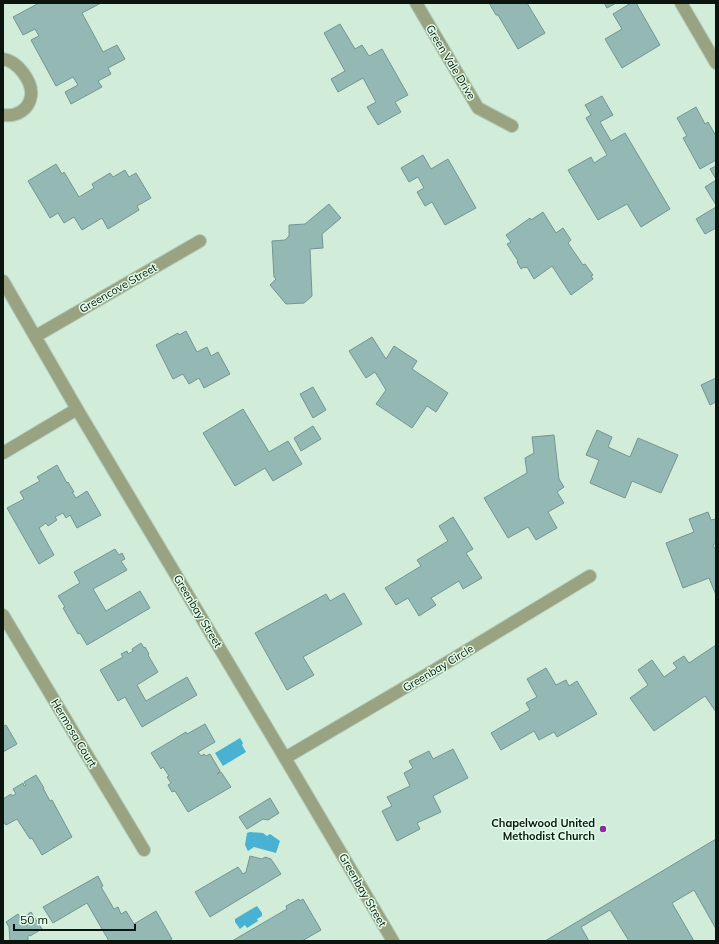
<svg xmlns="http://www.w3.org/2000/svg" width="719" height="944" font-family="Mulish,sans-serif">
<rect width="100%" height="100%" fill="#d1edd9"/>
<g fill="#49b1d1">
<polygon points="240,738 243,743 242,745 246,752 223,766 215,753"/>
<polygon points="250,832 263,833 267,836 270,834 280,841 276,853 254,847 248,851 245,845 247,833"/>
<polygon points="257,906 262,913 262,916 257,919 258,921 247,928 245,925 240,929 235,922 235,919"/>
</g>
<g fill="#94b9b4" stroke="#729692">
<polygon points="39,3 101,3 82,13 103,52 117,45 125,59 108,68 111,74 98,81 102,87 71,104 65,92 78,85 73,77 56,86 31,40 39,36 35,29 23,35 13,17"/>
<polygon points="489,3 527,3 545,33 518,49 498,15 496,15"/>
<polygon points="604,3 616,3 607,8"/>
<polygon points="631,3 636,3 660,45 622,68 605,39 622,29 613,14"/>
<polygon points="340,24 355,49 362,45 369,56 382,49 408,95 395,102 401,112 378,125 367,107 376,102 363,78 338,92 331,79 345,71 324,33"/>
<polygon points="602,96 613,115 600,122 611,141 625,133 670,209 641,227 627,204 598,220 568,170 591,157 594,163 607,155 586,118 591,115 585,105"/>
<polygon points="696,107 705,124 708,122 716,136 716,160 700,169 683,138 687,136 677,118"/>
<polygon points="423,155 431,169 448,159 476,208 445,225 432,202 425,206 417,192 424,188 418,177 409,182 401,168"/>
<polygon points="56,164 62,174 64,172 79,197 94,188 92,184 110,173 113,177 125,170 129,177 136,173 151,198 137,206 139,210 108,229 102,218 82,230 74,217 64,223 58,213 50,218 28,181"/>
<polygon points="716,166 716,179 710,169"/>
<polygon points="716,180 716,205 705,187"/>
<polygon points="329,204 341,218 322,234 323,248 310,249 312,296 304,303 286,304 270,285 276,279 274,277 272,241 285,240 289,236 289,225 305,224"/>
<polygon points="716,207 716,228 705,234 696,219"/>
<polygon points="543,212 556,233 563,228 571,240 568,243 583,265 585,264 593,275 591,276 593,279 571,295 552,266 534,279 527,267 525,268 524,267 521,269 517,262 518,261 507,244 511,242 506,235 530,218 531,220"/>
<polygon points="186,331 197,352 207,347 211,356 218,352 230,374 204,388 199,378 189,384 183,374 173,379 156,345 178,333 179,335"/>
<polygon points="372,337 386,359 394,346 417,361 412,369 448,393 436,412 427,406 412,428 376,404 386,390 375,372 366,378 349,351"/>
<polygon points="716,378 716,402 710,405 701,385"/>
<polygon points="313,387 326,410 313,418 300,394"/>
<polygon points="243,409 269,452 288,441 302,464 273,481 265,468 235,486 203,433"/>
<polygon points="313,426 321,439 301,451 294,438"/>
<polygon points="597,430 612,437 608,447 630,457 638,438 678,455 661,493 632,481 625,498 590,483 599,460 586,455"/>
<polygon points="554,435 559,479 564,487 557,492 564,503 548,512 557,528 536,540 528,527 508,538 484,498 527,473 525,458 534,453 532,437"/>
<polygon points="57,465 67,483 68,482 74,492 72,492 76,498 87,491 101,515 77,528 70,515 66,518 63,513 55,517 57,520 48,526 46,523 39,528 54,555 39,564 7,508 24,499 20,492 40,481 37,477"/>
<polygon points="708,512 711,520 716,519 716,543 713,545 716,551 716,595 709,578 683,588 666,543 694,532 689,519"/>
<polygon points="453,517 473,549 466,553 482,578 463,589 459,581 431,598 436,605 419,616 408,598 396,605 385,588 421,566 417,560 448,541 439,526"/>
<polygon points="115,549 119,555 122,553 125,559 121,561 127,570 93,589 106,611 140,591 150,608 87,645 80,633 78,634 63,608 65,607 58,596 80,583 74,572"/>
<polygon points="344,593 362,624 303,657 314,675 287,690 255,633 326,594 330,601"/>
<polygon points="141,643 144,648 145,647 149,654 148,655 158,672 137,685 146,701 187,677 197,695 142,727 125,697 118,701 100,670 123,657 121,654 127,651 128,654 133,651 132,649"/>
<polygon points="716,645 716,712 705,696 654,731 630,698 648,685 638,670 652,660 664,677 677,668 673,663 684,656 689,663"/>
<polygon points="546,668 556,685 566,680 569,686 577,681 597,714 557,737 554,732 539,740 534,731 501,750 491,733 530,710 526,703 537,697 527,679"/>
<polygon points="205,724 215,742 198,752 201,756 204,754 206,756 210,754 220,771 217,774 221,772 231,787 188,812 175,791 172,792 168,785 171,783 167,777 169,776 163,767 161,769 151,753 186,732 187,734"/>
<polygon points="3,725 4,726 6,725 17,744 3,752"/>
<polygon points="453,749 468,778 433,796 441,812 417,823 420,829 397,841 382,811 392,806 387,797 410,786 404,773 413,768 409,761 429,751 433,759"/>
<polygon points="36,775 44,788 43,788 50,801 52,800 72,837 42,855 32,838 30,839 17,819 6,825 3,821 3,799 11,794 12,796 16,794 13,789 23,783 24,786 26,785 24,782"/>
<polygon points="270,798 279,813 268,820 263,819 247,829 239,817"/>
<polygon points="716,839 716,929 694,890 672,903 694,941 629,941 610,910 581,927 589,941 545,941"/>
<polygon points="250,856 262,859 265,857 271,859 281,874 210,917 195,892 238,867 243,874 246,872"/>
<polygon points="98,876 103,886 101,887 114,909 118,907 121,914 126,911 134,924 156,911 172,939 168,941 109,941 87,903 53,923 43,907"/>
<polygon points="299,899 300,901 303,899 321,930 302,941 232,941 287,909 286,906"/>
<polygon points="31,912 42,929 30,936 30,935 28,936 28,941 10,941 9,927 6,922 18,914 21,919"/>
</g>
<g fill="none" stroke-linecap="round" stroke-linejoin="round">
<defs>
<g id="minor">
<polyline points="416,3 478,108 512,126"/>
<polyline points="681,3 716,63"/>
<path d="M 3,59 C 17,61 33,81 31,96 C 29,110 16,117 3,115"/>
<polyline points="3,281 77,409 285,758 393,941"/>
<polyline points="36,336 200,241"/>
<polyline points="3,453 77,409"/>
<polyline points="3,615 144,850"/>
<polyline points="285,758 438,668 590,576"/>
</g>
</defs>
<use href="#minor" stroke="#b1cab9" stroke-width="14"/>
<use href="#minor" stroke="#99a382" stroke-width="12"/>
</g>
<circle fill="#892d98" stroke="#defbe6" stroke-width="1.5" cx="603" cy="829" r="4"/>
<g text-anchor="middle" dominant-baseline="central" stroke-width="3" stroke-linejoin="round" paint-order="stroke">
<g font-size="11" fill="#0b150e" stroke="#defbe6">
<text transform="translate(451 62) rotate(59)">Green Vale Drive</text>
<text transform="translate(118 288) rotate(-30)">Greencove Street</text>
<text transform="translate(198 611) rotate(59)">Greenbay Street</text>
<text transform="translate(438 668) rotate(-31)">Greenbay Circle</text>
<text transform="translate(74 733) rotate(59)">Hermosa Court</text>
<text transform="translate(363 890) rotate(60)">Greenbay Street</text>
</g>
<g font-size="11" font-weight="bold" fill="#0b150e" stroke="#defbe6" text-anchor="end">
<text x="595" y="823">Chapelwood United<tspan x="595" dy="13">Methodist Church</tspan></text>
</g>
</g>
<rect width="719" height="944" fill="none" stroke="#0b150e" stroke-width="8"/>
<path d="M14 924v6h121v-6" fill="none" stroke="#0b150e" stroke-width="2"/>
<text x="20" y="924" font-size="12" fill="#0b150e" stroke="#defbe6" stroke-width="3" paint-order="stroke">50 m</text>
</svg>
